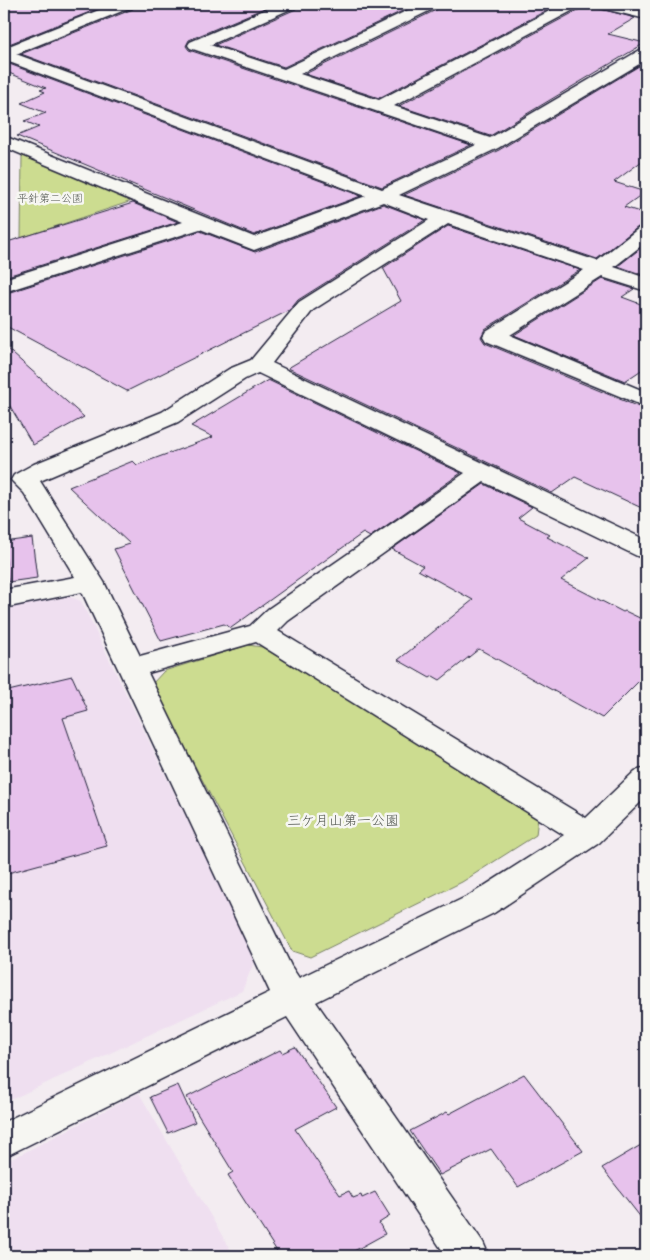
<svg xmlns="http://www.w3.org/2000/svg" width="650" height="1260" font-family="'Architects Daughter','Klee One',sans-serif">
<rect width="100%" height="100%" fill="#f3ecf1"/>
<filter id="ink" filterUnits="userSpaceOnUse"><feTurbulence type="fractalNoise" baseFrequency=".02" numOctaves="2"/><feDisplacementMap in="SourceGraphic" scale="10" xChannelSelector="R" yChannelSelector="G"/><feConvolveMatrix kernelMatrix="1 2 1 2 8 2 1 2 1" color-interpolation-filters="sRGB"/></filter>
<g filter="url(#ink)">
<g fill="#efdff0">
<polygon points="68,596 81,601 255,960 242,991 4,1103 4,609"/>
<polygon points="139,1093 234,1256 4,1256 4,1163"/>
</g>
<g fill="#ccdc90" stroke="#777f66">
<polygon points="22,155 132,201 21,238"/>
<polygon points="248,645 262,647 538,817 536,835 462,882 310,957 292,951 152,684 164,671"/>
</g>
<g fill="#e7c2ec" stroke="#22223b">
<polygon points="4,4 110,4 4,46"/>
<polygon points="136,4 274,4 189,40 186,46 189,50 471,145 382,187 21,54 133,9"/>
<polygon points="299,4 417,4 284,67 215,45 296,9"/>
<polygon points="441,4 559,4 379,98 305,74 438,9"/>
<polygon points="583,4 635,18 608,34 645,43 490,136 399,106 580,9"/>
<polygon points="4,62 361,196 254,235 17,136 39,127 24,121 46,113 21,103 45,92 40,90 46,88 4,71"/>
<polygon points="639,66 646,69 646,158 614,182 645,192 624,207 646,214 646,224 638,227 597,259 404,195 499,150"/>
<polygon points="133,203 178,222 4,277 4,243"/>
<polygon points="383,204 425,220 298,300 290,310 127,391 4,325 4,294 200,231 255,252"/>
<polygon points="448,226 580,270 485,329 481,337 485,343 646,410 646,510 575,477 552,493 288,368 401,301 383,268"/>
<polygon points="646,244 646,276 618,266"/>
<polygon points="602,279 634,289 622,297 646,306 646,367 625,381 514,335"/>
<polygon points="4,346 84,417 33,445 4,396"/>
<polygon points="268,380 461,473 370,537 363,533 231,628 224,624 161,641 114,549 130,544 69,487 133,461 137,465 213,437 191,426"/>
<polygon points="484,484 532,507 518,518 550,535 547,537 589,558 561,580 623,612 625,611 646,621 646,674 602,718 479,649 440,680 433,676 430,678 398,660 473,600 418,570 423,566 392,549"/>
<polygon points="32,538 37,578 8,582 4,542"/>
<polygon points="72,676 88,711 63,718 107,846 4,874 4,692"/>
<polygon points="295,1047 336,1107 295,1129 340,1195 349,1191 353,1198 361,1195 362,1198 375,1192 390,1216 379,1223 385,1234 345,1256 280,1256 228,1175 233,1172 187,1097 280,1050 282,1053"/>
<polygon points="524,1074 583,1151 518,1187 491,1149 440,1175 410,1131 447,1112 449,1114"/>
<polygon points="178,1085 195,1122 168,1133 150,1097"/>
<polygon points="646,1142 646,1224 602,1168"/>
</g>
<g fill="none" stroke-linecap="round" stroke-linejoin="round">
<defs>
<g id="street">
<path d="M 114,4 L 134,4 L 132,7 L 16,54 L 382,189 L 476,145 L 190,48 L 188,45 L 190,42 L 278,4 L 297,4 L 295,7 L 210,45 L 284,69 L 421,4 L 439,4 L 437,7 L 300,74 L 379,100 L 563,4 L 581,4 L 579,7 L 394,106 L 490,138 L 640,50 L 646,48 L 646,60 L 498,148 L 399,195 L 597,261 L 639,228 L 646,226 L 646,242 L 614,267 L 646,278 L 646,291 L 602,277 L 510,335 L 646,392 L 646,407 L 486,341 L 483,336 L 486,331 L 584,270 L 448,224 L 313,310 L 272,363 L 646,540 L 646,558 L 637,556 L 484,482 L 288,621 L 278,631 L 586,818 L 635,771 L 646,768 L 646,797 L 599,843 L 494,913 L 316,1002 L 483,1242 L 489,1256 L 446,1256 L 287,1017 L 4,1157 L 4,1122 L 270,992 L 82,592 L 4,608 L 4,590 L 75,577 L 24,493 L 11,480 L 14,475 L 34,464 L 162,412 L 229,369 L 251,360 L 299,302 L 429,220 L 383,202 L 254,250 L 200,229 L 4,292 L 4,279 L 183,222 L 4,147 L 4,136 L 254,237 L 366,196 L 4,60 L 4,48 ZM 258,373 L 465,473 L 268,609 L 250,626 L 140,656 L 104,582 L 40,481 L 178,422 L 245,379 ZM 256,642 L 564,835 L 470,895 L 299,978 L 291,966 L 148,673 Z"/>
<polygon points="594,4 618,4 646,11 646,19 596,7"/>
</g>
</defs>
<use href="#street" stroke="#22223b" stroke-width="3"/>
<use href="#street" fill="#f6f6f2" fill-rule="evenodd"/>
</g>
</g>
<g text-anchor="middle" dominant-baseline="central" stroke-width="5" stroke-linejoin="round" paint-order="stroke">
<g font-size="11" fill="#555a54" stroke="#f6f6f2">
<text x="50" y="198">平針第二公園</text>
</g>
<g font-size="14" fill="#555a54" stroke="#f6f6f2">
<text x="343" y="821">三ケ月山第一公園</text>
</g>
</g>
<rect width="650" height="1260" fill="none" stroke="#f6f6f2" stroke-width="20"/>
<rect x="10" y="10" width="630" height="1240" fill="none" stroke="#22223b" stroke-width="2" filter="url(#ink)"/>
</svg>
